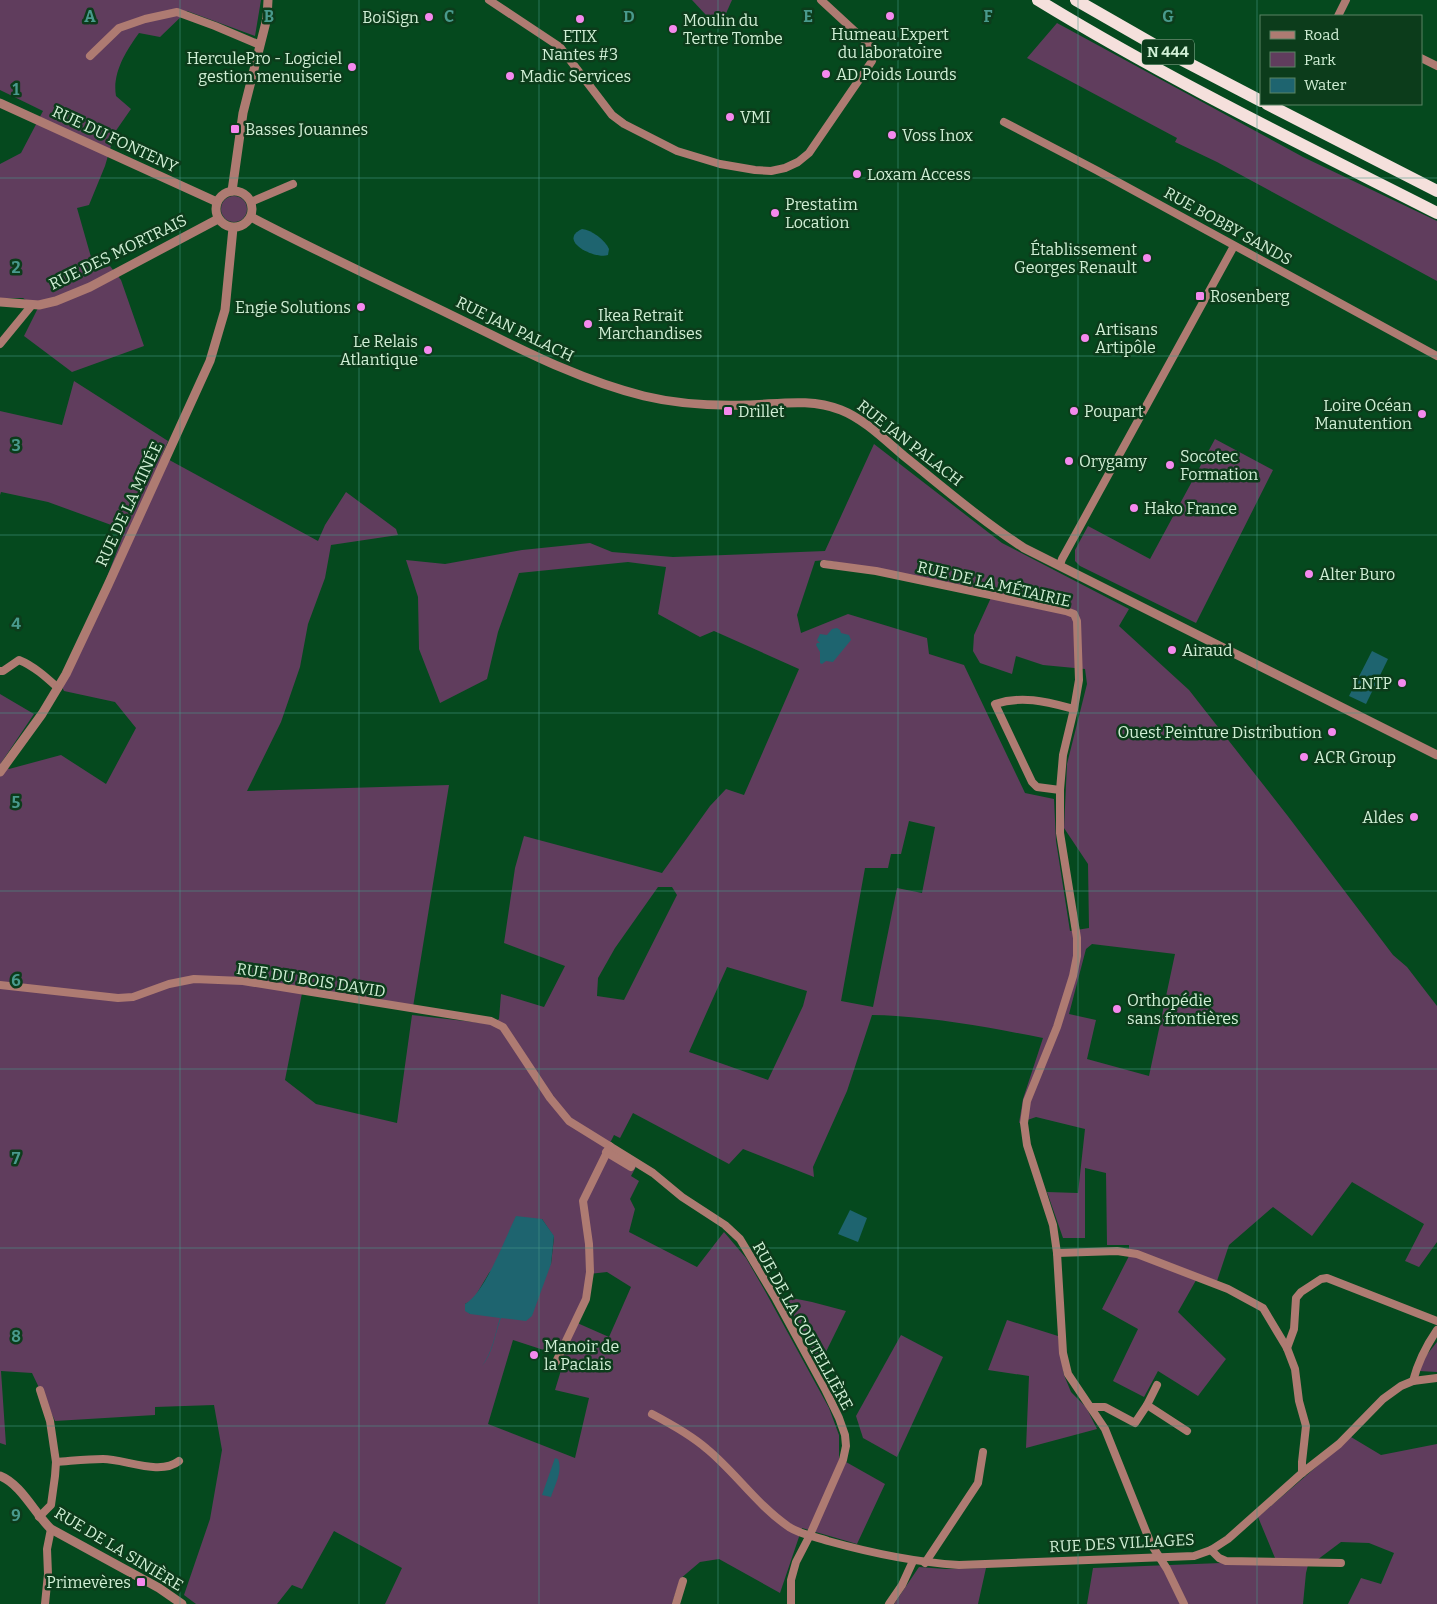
<svg xmlns="http://www.w3.org/2000/svg" width="1437" height="1604" font-family="Bitter,serif">
<rect width="100%" height="100%" fill="#05491e"/>
<g fill="#603d5d" fill-rule="evenodd">
<path d="M 0,0 L 261,0 L 255,36 L 187,11 L 160,37 L 139,33 C 126,51 112,73 116,96 L 131,109 L 115,132 L 105,166 L 89,205 L 77,208 L 95,271 L 110,266 L 121,280 L 144,346 L 72,372 L 24,336 L 38,308 L 23,298 L 0,298 L 0,164 L 21,153 L 43,111 L 0,90 Z"/>
<polygon points="692,0 732,0 719,29"/>
<polygon points="1057,23 1303,157 1437,221 1437,281 1217,162 1175,142 1177,138 1027,58"/>
<circle cx="234" cy="209" r="13"/>
<path d="M 74,381 L 168,441 L 162,456 L 318,541 L 325,525 L 346,492 L 396,529 L 398,535 L 331,545 L 325,578 L 308,624 L 300,667 L 281,722 L 247,791 L 449,785 L 413,1007 L 303,988 L 285,1080 L 316,1104 L 397,1123 L 412,1015 L 491,1024 L 499,1019 L 501,994 L 544,1007 L 565,966 L 504,943 L 515,868 L 524,836 L 662,873 L 710,806 L 726,789 L 744,795 L 799,669 L 714,631 L 700,637 L 658,614 L 666,567 L 628,562 L 519,573 L 498,632 L 487,679 L 440,703 L 419,649 L 418,597 L 406,560 L 445,564 L 522,550 L 590,543 L 612,552 L 673,557 L 825,551 L 874,444 L 1002,543 L 1129,609 L 1119,626 L 1189,690 L 1287,815 L 1393,955 L 1407,967 L 1437,1006 L 1437,1242 L 1419,1267 L 1405,1261 L 1424,1224 L 1352,1182 L 1312,1236 L 1273,1207 L 1229,1245 L 1217,1281 L 1199,1275 L 1178,1312 L 1226,1359 L 1198,1396 L 1158,1371 L 1144,1397 L 1113,1381 L 1138,1329 L 1102,1309 L 1129,1256 L 1129,1245 L 1107,1245 L 1106,1173 L 1085,1168 L 1085,1238 L 1063,1238 L 1047,1192 L 1078,1193 L 1085,1129 L 1036,1117 L 1019,1123 L 1023,1099 L 1043,1038 C 987,1027 929,1016 872,1015 L 847,1091 L 813,1167 L 814,1177 L 743,1149 L 729,1164 L 633,1113 L 620,1138 L 614,1135 L 606,1151 L 636,1167 L 631,1176 L 639,1181 L 630,1199 L 635,1209 L 629,1232 L 697,1267 L 724,1232 L 746,1258 L 765,1291 L 829,1408 L 839,1435 L 839,1458 L 885,1484 L 857,1544 L 802,1528 L 780,1593 L 719,1559 L 700,1562 L 680,1579 L 672,1604 L 385,1604 L 402,1568 L 334,1531 L 302,1589 L 292,1585 L 277,1604 L 196,1604 L 184,1595 L 210,1519 L 222,1450 L 214,1405 L 155,1407 L 155,1415 L 55,1421 L 32,1373 L 1,1371 L 6,1445 L 0,1443 L 0,694 L 34,714 L 1,763 L 9,769 L 61,755 L 106,784 L 136,728 L 115,702 L 64,691 L 59,681 L 104,585 L 125,530 L 48,502 L 1,492 L 0,495 L 0,411 L 62,425 ZM 825,560 L 994,591 L 974,635 L 973,651 L 980,663 L 1012,674 L 1016,656 L 1043,665 L 1085,669 L 1087,684 L 1067,764 L 1064,828 L 1088,864 L 1089,928 L 1070,931 L 1056,841 L 1054,799 L 1025,793 L 964,665 L 929,654 L 927,638 L 848,614 L 801,633 L 797,615 L 815,561 ZM 909,821 L 935,827 L 922,893 L 897,888 L 873,1007 L 841,1001 L 865,868 L 888,868 L 891,854 L 901,854 ZM 658,887 L 672,887 L 677,895 L 624,1000 L 597,996 L 598,978 L 615,948 ZM 1092,944 L 1175,954 L 1149,1076 L 1087,1059 L 1096,1020 L 1069,1014 L 1086,949 ZM 727,967 L 807,991 L 803,1006 L 768,1080 L 689,1052 ZM 542,1219 L 554,1237 L 551,1264 L 476,1314 L 470,1314 L 465,1304 L 473,1300 L 489,1273 ZM 607,1272 L 631,1287 L 609,1337 L 575,1322 L 587,1294 L 589,1274 ZM 513,1340 L 565,1357 L 555,1390 L 589,1398 L 575,1458 L 488,1424 Z"/>
<polygon points="1215,439 1273,470 1196,623 1080,566 1075,561 1075,550 1088,526 1150,559"/>
<polygon points="782,1296 812,1302 846,1311 820,1364"/>
<polygon points="1007,1320 1058,1336 1064,1375 1071,1392 1086,1407 1097,1429 1026,1448 1029,1376 988,1370"/>
<polygon points="901,1335 943,1357 897,1457 863,1438 856,1416"/>
<polygon points="1437,1342 1437,1372 1419,1371 1425,1357"/>
<polygon points="1351,1437 1381,1455 1437,1444 1437,1604 1348,1604 1361,1578 1381,1584 1394,1553 1369,1543 1341,1542 1317,1560 1275,1558 1258,1517"/>
<polygon points="1221,1563 1308,1565 1306,1573 1303,1604 1087,1604 1093,1568"/>
<polygon points="919,1567 945,1569 986,1568 978,1604 894,1604"/>
</g>
<g fill="#1e646f">
<path d="M 582,229 C 592,230 605,240 609,249 L 608,255 C 597,260 556,241 582,229 Z"/>
<polygon points="837,628 840,630 841,633 849,635 851,640 833,662 826,661 822,664 820,663 820,652 816,645 817,643 820,643 817,640 820,634 827,635 832,629"/>
<polygon points="1372,651 1388,659 1366,704 1349,696"/>
<polygon points="850,1210 867,1218 858,1242 838,1234"/>
<path d="M 516,1216 L 542,1219 L 554,1236 L 551,1264 L 532,1316 L 526,1321 L 501,1318 C 495,1333 493,1354 482,1366 C 492,1353 495,1334 500,1318 L 470,1314 L 465,1311 L 465,1304 C 485,1293 505,1238 516,1216 Z"/>
<path d="M 555,1458 L 558,1459 C 563,1471 555,1485 551,1497 L 542,1495 Z"/>
</g>
<g fill="none" stroke-linecap="round" stroke-linejoin="round">
<g stroke="#ae7b72" stroke-width="8">
<polyline points="489,0 560,47 612,115 624,124 677,151 720,164 755,170 771,171 785,168 798,162 809,153 872,61 874,54 873,48 821,0"/>
<polyline points="1338,16 1346,0"/>
<polyline points="90,56 119,28 145,19 177,12 215,26 260,45"/>
<polyline points="1421,58 1437,66"/>
<polyline points="1004,122 1096,170 1437,356"/>
<polyline points="251,202 293,184"/>
<polyline points="0,344 32,305"/>
<polyline points="824,564 876,571 1066,611 1074,614 1077,621 1079,680 1074,709 1063,755 1060,790 1060,833 1077,938 1077,956 1073,976 1057,1027 1027,1101 1024,1123 1027,1145 1053,1225 1057,1253 1063,1353 1068,1374 1105,1429 1151,1544 1167,1569 1184,1604"/>
<polyline points="1060,565 1062,559 1234,246"/>
<path d="M 0,671 L 3,671 L 19,660 C 34,666 47,678 58,688"/>
<path d="M 1060,790 L 1037,787 L 1032,782 L 995,704 C 1023,695 1047,702 1074,709"/>
<polyline points="0,985 118,998 133,997 169,984 194,979 243,981 491,1021 503,1027 550,1098 569,1121 653,1173 682,1197 725,1225 740,1239 776,1299 825,1389 839,1418 845,1435 846,1446 843,1460 809,1537 796,1562 791,1580 791,1604"/>
<polyline points="606,1152 631,1167"/>
<polyline points="1057,1253 1117,1251 1137,1254 1228,1289 1263,1308 1287,1348 1295,1369 1299,1401 1306,1426 1302,1462 1302,1473"/>
<polyline points="1287,1348 1294,1329 1296,1298 1301,1292 1321,1279 1327,1278 1437,1321"/>
<polyline points="556,1362 586,1299 590,1272 589,1244 583,1201 610,1146"/>
<path d="M 1413,1381 C 1418,1362 1426,1346 1437,1330"/>
<polyline points="1147,1405 1157,1385"/>
<polyline points="1091,1407 1105,1407 1135,1423 1147,1405 1187,1431"/>
<path d="M 652,1414 C 671,1424 691,1435 707,1449 C 736,1473 757,1505 789,1527 C 802,1535 814,1536 828,1541 C 871,1553 914,1562 959,1565 L 1194,1556 L 1211,1550 L 1228,1539 L 1302,1473 L 1339,1444 L 1383,1399 L 1401,1386 L 1413,1381 L 1437,1378"/>
<path d="M 56,1462 C 71,1461 87,1459 103,1459 C 125,1459 160,1476 179,1461"/>
<polyline points="39,1517 51,1505 55,1476 56,1462 50,1421 40,1390"/>
<polyline points="1211,1550 1219,1558 1226,1561 1341,1563"/>
<polyline points="925,1563 978,1483 983,1452"/>
<polyline points="45,1604 48,1574 47,1549 51,1529"/>
<polyline points="676,1604 683,1581"/>
<polyline points="889,1604 902,1585 913,1561"/>
</g>
<g stroke="#ae7b72" stroke-width="9">
<polyline points="0,103 217,202"/>
<circle cx="234" cy="209" r="18"/>
<polyline points="232,191 243,113 267,18 268,0"/>
<path d="M 251,217 C 316,251 383,282 449,314 C 513,345 575,379 644,396 C 677,404 713,406 747,405 C 780,404 810,398 841,410 C 864,419 885,440 904,456 C 944,488 981,520 1024,548 L 1437,755"/>
<polyline points="0,302 39,305 56,301 90,287 218,219"/>
<polyline points="0,772 42,714 66,674 108,585 210,361 225,310 233,228"/>
<path d="M 0,1476 C 21,1484 35,1514 51,1529 L 159,1588 L 182,1604"/>
</g>
<g stroke="#f5e0dc" stroke-width="12">
<path d="M 1038,0 C 1167,79 1303,145 1437,213"/>
<polyline points="1076,0 1165,51 1261,101"/>
<polyline points="1267,104 1437,191"/>
</g>
</g>
<path fill="none" stroke="#499a8d" stroke-width="1" stroke-opacity="0.55" d="M 180,0 L 180,1604M 359,0 L 359,1604M 539,0 L 539,1604M 718,0 L 718,1604M 898,0 L 898,1604M 1078,0 L 1078,1604M 1257,0 L 1257,1604M 0,178 L 1437,178M 0,356 L 1437,356M 0,535 L 1437,535M 0,713 L 1437,713M 0,891 L 1437,891M 0,1069 L 1437,1069M 0,1248 L 1437,1248M 0,1426 L 1437,1426"/>
<g fill="#f589ee" stroke="#0c3c1b" stroke-width="2">
<circle cx="890" cy="16" r="5"/>
<circle cx="429" cy="17" r="5"/>
<circle cx="580" cy="19" r="5"/>
<circle cx="673" cy="29" r="5"/>
<circle cx="352" cy="67" r="5"/>
<circle cx="826" cy="74" r="5"/>
<circle cx="510" cy="76" r="5"/>
<circle cx="730" cy="117" r="5"/>
<rect x="230" y="124" width="10" height="10" rx="2.5"/>
<circle cx="892" cy="135" r="5"/>
<circle cx="857" cy="174" r="5"/>
<circle cx="775" cy="213" r="5"/>
<circle cx="1147" cy="258" r="5"/>
<rect x="1195" y="291" width="10" height="10" rx="2.5"/>
<circle cx="361" cy="307" r="5"/>
<circle cx="588" cy="324" r="5"/>
<circle cx="1085" cy="338" r="5"/>
<circle cx="428" cy="350" r="5"/>
<rect x="723" y="406" width="10" height="10" rx="2.5"/>
<circle cx="1074" cy="411" r="5"/>
<circle cx="1422" cy="414" r="5"/>
<circle cx="1069" cy="461" r="5"/>
<circle cx="1170" cy="465" r="5"/>
<circle cx="1134" cy="508" r="5"/>
<circle cx="1309" cy="574" r="5"/>
<circle cx="1172" cy="650" r="5"/>
<circle cx="1402" cy="683" r="5"/>
<circle cx="1332" cy="732" r="5"/>
<circle cx="1304" cy="757" r="5"/>
<circle cx="1414" cy="817" r="5"/>
<circle cx="1117" cy="1009" r="5"/>
<circle cx="534" cy="1355" r="5"/>
<rect x="136" y="1577" width="10" height="10" rx="2.5"/>
</g>
<g text-anchor="middle" dominant-baseline="central" stroke-width="5" stroke-linejoin="round" paint-order="stroke">
<rect fill="#0c3c1b" stroke="#95b99d" stroke-width="1" x="1142" y="39.5" width="52" height="25" rx="4"/>
<g font-size="15" font-weight="bold" fill="#d0efd5">
<text x="1168" y="52">N 444</text>
</g>
<g font-size="16" fill="#d0efd5" stroke="#0c3c1b" text-anchor="start">
<text x="419" y="17" text-anchor="end">BoiSign</text>
<text x="683" y="20">Moulin du<tspan x="683" dy="18">Tertre Tombe</tspan></text>
<text x="890" y="34" text-anchor="middle">Humeau Expert<tspan x="890" dy="18">du laboratoire</tspan></text>
<text x="580" y="36" text-anchor="middle">ETIX<tspan x="580" dy="18">Nantes #3</tspan></text>
<text x="342" y="58" text-anchor="end">HerculePro - Logiciel<tspan x="342" dy="18">gestion menuiserie</tspan></text>
<text x="836" y="74">AD Poids Lourds</text>
<text x="520" y="76">Madic Services</text>
<text x="740" y="117">VMI</text>
<text x="245" y="129">Basses Jouannes</text>
<text x="902" y="135">Voss Inox</text>
<text x="867" y="174">Loxam Access</text>
<text x="785" y="204">Prestatim<tspan x="785" dy="18">Location</tspan></text>
<text x="1137" y="249" text-anchor="end">Établissement<tspan x="1137" dy="18">Georges Renault</tspan></text>
<text x="1210" y="296">Rosenberg</text>
<text x="351" y="307" text-anchor="end">Engie Solutions</text>
<text x="598" y="315">Ikea Retrait<tspan x="598" dy="18">Marchandises</tspan></text>
<text x="1095" y="329">Artisans<tspan x="1095" dy="18">Artipôle</tspan></text>
<text x="418" y="341" text-anchor="end">Le Relais<tspan x="418" dy="18">Atlantique</tspan></text>
<text x="1412" y="405" text-anchor="end">Loire Océan<tspan x="1412" dy="18">Manutention</tspan></text>
<text x="738" y="411">Drillet</text>
<text x="1084" y="411">Poupart</text>
<text x="1180" y="456">Socotec<tspan x="1180" dy="18">Formation</tspan></text>
<text x="1079" y="461">Orygamy</text>
<text x="1144" y="508">Hako France</text>
<text x="1319" y="574">Alter Buro</text>
<text x="1182" y="650">Airaud</text>
<text x="1392" y="683" text-anchor="end">LNTP</text>
<text x="1322" y="732" text-anchor="end">Ouest Peinture Distribution</text>
<text x="1314" y="757">ACR Group</text>
<text x="1404" y="817" text-anchor="end">Aldes</text>
<text x="1127" y="1000">Orthopédie<tspan x="1127" dy="18">sans frontières</tspan></text>
<text x="544" y="1346">Manoir de<tspan x="544" dy="18">la Paclais</tspan></text>
<text x="131" y="1582" text-anchor="end">Primevères</text>
</g>
<g font-size="16" fill="#d0efd5" stroke="#0c3c1b">
<text transform="translate(115 139) rotate(25)">RUE DU FONTENY</text>
<text transform="translate(1228 226) rotate(29)">RUE BOBBY SANDS</text>
<text transform="translate(118 252) rotate(-26)">RUE DES MORTRAIS</text>
<text transform="translate(515 329) rotate(26)">RUE JAN PALACH</text>
<text transform="translate(910 443) rotate(38)">RUE JAN PALACH</text>
<text transform="translate(129 504) rotate(-65)">RUE DE LA MINÉE</text>
<text transform="translate(994 584) rotate(13)">RUE DE LA MÉTAIRIE</text>
<text transform="translate(311 980) rotate(9)">RUE DU BOIS DAVID</text>
<text transform="translate(803 1326) rotate(61)">RUE DE LA COUTELLIÈRE</text>
<text transform="translate(1122 1543) rotate(-3)">RUE DES VILLAGES</text>
<text transform="translate(119 1549) rotate(31)">RUE DE LA SINIÈRE</text>
</g>
</g>
<g font-size="16" text-anchor="middle" font-weight="bold" fill="#499a8d" stroke="#0c3c1b" stroke-width="5" stroke-linejoin="round" paint-order="stroke">
<text x="90" y="22">A</text>
<text x="269" y="22">B</text>
<text x="449" y="22">C</text>
<text x="629" y="22">D</text>
<text x="808" y="22">E</text>
<text x="988" y="22">F</text>
<text x="1168" y="22">G</text>
<text x="16" y="95">1</text>
<text x="16" y="273">2</text>
<text x="16" y="451">3</text>
<text x="16" y="629">4</text>
<text x="16" y="808">5</text>
<text x="16" y="986">6</text>
<text x="16" y="1164">7</text>
<text x="16" y="1342">8</text>
<text x="16" y="1521">9</text>
</g>
<rect x="1260" y="15" width="162" height="90" fill="#0c3c1b" stroke="#5a8465"/>
<rect x="1270" y="31" width="25" height="8" fill="#ae7b72" stroke="#5a8465"/>
<text x="1304" y="40" font-size="15" fill="#d0efd5">Road</text>
<rect x="1270" y="52" width="25" height="15" fill="#603d5d" stroke="#5a8465"/>
<text x="1304" y="65" font-size="15" fill="#d0efd5">Park</text>
<rect x="1270" y="78" width="25" height="15" fill="#1e646f" stroke="#5a8465"/>
<text x="1304" y="90" font-size="15" fill="#d0efd5">Water</text>
</svg>
